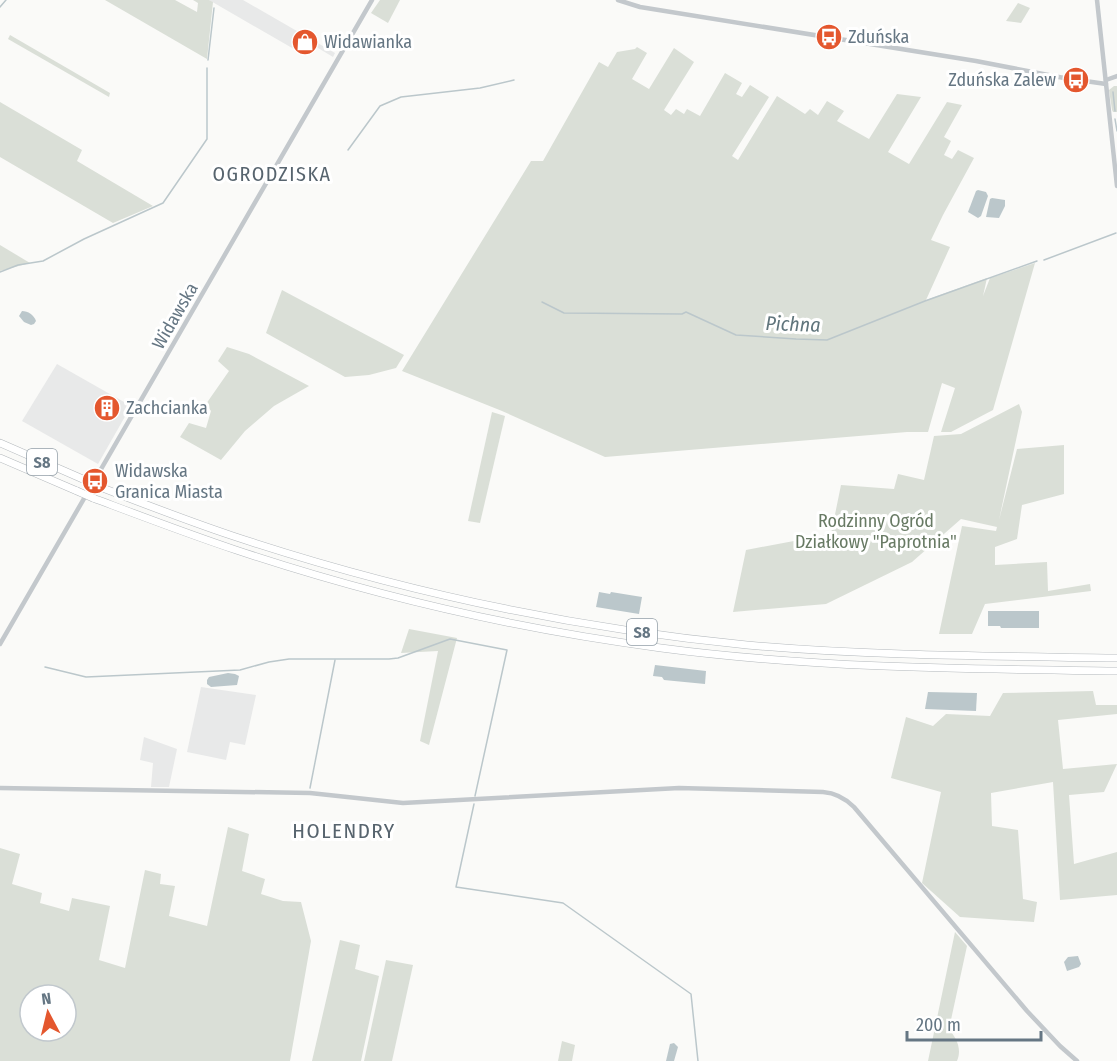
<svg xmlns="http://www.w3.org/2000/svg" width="1117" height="1061" font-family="'Fira Sans Condensed',sans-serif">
<rect width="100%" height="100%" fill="#fafaf8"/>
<g fill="#e8e9e9">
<polygon points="209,0 243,0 335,53 333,57 313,45 306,56"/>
<polygon points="57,364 131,406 98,464 22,421"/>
<polygon points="201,687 256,695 245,745 230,742 226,760 187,752"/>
<polygon points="144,737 177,749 169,787 151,787 153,763 140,760"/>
</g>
<g fill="#dadfd7" fill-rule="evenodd">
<polygon points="105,0 175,0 197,12 198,3 193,0 209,0 213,2 207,59"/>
<polygon points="380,0 400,0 388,23 371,13"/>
<polygon points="1018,3 1030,8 1021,23 1006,21"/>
<polygon points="10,35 110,93 109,97 8,39"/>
<polygon points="637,47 647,53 632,79 649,89 674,48 694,62 664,110 671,115 676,109 684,114 687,109 700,116 725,73 742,83 736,94 742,97 750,85 769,97 732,156 738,160 777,96 805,114 810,109 818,115 827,101 844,111 837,121 869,139 897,94 921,97 888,152 909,164 947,102 962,105 944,137 951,141 944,155 952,159 958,150 974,158 943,215 931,240 950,247 926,300 987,278 983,296 990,278 1035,263 993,410 951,432 941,432 955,388 942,383 928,432 907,432 605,457 502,411 402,371 531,161 543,161 599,62 608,67 617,52 635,49"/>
<polygon points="1114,86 1117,86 1117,112 1113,112 1112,110 1109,90"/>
<polygon points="0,102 82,150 77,161 153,206 113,223 0,157"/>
<polygon points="0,245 30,263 0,271"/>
<polygon points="282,290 404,355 396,368 369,375 345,377 266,333"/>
<polygon points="227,347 249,354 309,386 274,406 245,431 221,460 180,437 189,423 206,428 211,411 206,404 229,371 218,361"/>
<polygon points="1019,404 1022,412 999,520 1017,449 1064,445 1064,494 1022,505 1017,539 995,547 995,565 1047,562 1048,591 1090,584 1091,591 985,604 972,634 939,634 962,526 996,531 997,527 961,519 912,562 826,604 733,612 746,550 831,534 841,485 894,489 898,474 924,480 934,436 961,434"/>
<polygon points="492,412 505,416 480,523 468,521"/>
<polygon points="409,629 457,638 429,745 420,741 438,651 401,653"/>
<polygon points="1093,691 1096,705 1117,705 1117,714 1058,720 1063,769 1117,764 1104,792 1069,795 1074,864 1117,852 1117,895 1060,900 1053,782 991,793 992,826 1018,830 1023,899 1037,902 1034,922 960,917 922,883 941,792 891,778 906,717 933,726 946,714 990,716 1003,693"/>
<path d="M 228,827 L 249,834 L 242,871 L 265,879 L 261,894 L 283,901 L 301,902 L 311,941 L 290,1061 L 0,1061 L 0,848 L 20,854 L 12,884 L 42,893 L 40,903 L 69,911 L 72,898 L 110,906 L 99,960 L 125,968 L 145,870 L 161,874 L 160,884 L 175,886 L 169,916 L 207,926 ZM 30,995 L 66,995 L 66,1031 L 30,1031 Z"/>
<path d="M 955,932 L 967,946 L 949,1029 C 957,1039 962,1049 957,1061 L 928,1061 Z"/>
<polygon points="340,940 360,945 355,969 379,976 361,1061 312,1061"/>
<polygon points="386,960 413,965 392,1061 364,1061"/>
<polygon points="562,1041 575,1045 572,1061 558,1061"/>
</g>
<g fill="#bbc7cb">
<polygon points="978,190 986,192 988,196 981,216 978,218 968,212 976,191"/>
<polygon points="992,198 1005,200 1005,206 999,218 986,217 990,199"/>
<path d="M 22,311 C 28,311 34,315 36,321 L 34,324 L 31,325 L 24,322 L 19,316 Z"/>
<polygon points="599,592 610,594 611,592 642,597 639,614 596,607"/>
<polygon points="988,611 1039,611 1039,628 1001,628 1000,626 988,626"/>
<polygon points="655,665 706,671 705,684 664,680 662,677 653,676"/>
<polygon points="228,673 235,674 239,676 237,685 211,687 207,684 207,680 209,677"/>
<polygon points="928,692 977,693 976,711 925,709"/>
<polygon points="1078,956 1081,964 1079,967 1067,971 1064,962 1068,957"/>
<polygon points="674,1043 678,1047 674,1061 666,1061 670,1044"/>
</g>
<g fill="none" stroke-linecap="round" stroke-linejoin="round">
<g stroke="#bbc7cb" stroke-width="1.5">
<polyline points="0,7 6,0"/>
<polyline points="208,60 214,8"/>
<polyline points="1113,92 1115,111"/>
<polyline points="1115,119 1117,131"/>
<polyline points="348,150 380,106 401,97 480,88 514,80"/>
<polyline points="1044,260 1116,233"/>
<polyline points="0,272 18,265 43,261 84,239 163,203 207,139 207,68"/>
<polyline points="542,302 564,313 682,314 686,312 736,335 796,339 827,340 925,301 1037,261"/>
<polyline points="45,667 86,677 240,670 269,662 289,659 389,659 398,658 450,639 507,650 475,796"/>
<polyline points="310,788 335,660"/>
<polyline points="474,804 456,887 563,903 691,994 698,1061"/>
</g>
<defs>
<g id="motorway">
<polyline points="0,443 85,480"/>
<polyline points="0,458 77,491"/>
<path d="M 100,487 C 144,504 188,521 233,536 C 399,591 572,628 747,645 C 870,656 994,656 1117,658"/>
<path d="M 93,498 C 141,516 188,534 236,550 C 374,596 517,629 661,648 C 812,668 964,669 1117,671"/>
</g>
</defs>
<use href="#motorway" stroke="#b4b9bd" stroke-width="8"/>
<g stroke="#c3c8cc" stroke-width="4.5">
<polyline points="618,0 640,7 976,61 1064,78 1106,84"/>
<polyline points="1097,0 1117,186"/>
<polyline points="1106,80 1117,76"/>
<polyline points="0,644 372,0"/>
<path d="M 0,788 L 310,793 L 403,803 L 679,788 L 823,792 C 836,793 845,798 854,807 L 1027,1011 L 1060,1046 L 1077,1061"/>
</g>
<use href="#motorway" stroke="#fff" stroke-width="7"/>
<defs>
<g id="motorway-bridge">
<polyline points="85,480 100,487"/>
<polyline points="77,491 93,498"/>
</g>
</defs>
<use href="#motorway-bridge" stroke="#b4b9bd" stroke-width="8" stroke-linecap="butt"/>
<use href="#motorway-bridge" stroke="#fff" stroke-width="7"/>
</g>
<defs>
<symbol id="bus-disc" viewBox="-11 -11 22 22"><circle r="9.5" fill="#e4572e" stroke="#fff"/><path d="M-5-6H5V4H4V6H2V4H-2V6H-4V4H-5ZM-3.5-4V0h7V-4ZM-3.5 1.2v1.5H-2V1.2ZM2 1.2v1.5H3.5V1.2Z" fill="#fff"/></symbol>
<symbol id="shop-disc" viewBox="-11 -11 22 22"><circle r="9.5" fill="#e4572e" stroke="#fff"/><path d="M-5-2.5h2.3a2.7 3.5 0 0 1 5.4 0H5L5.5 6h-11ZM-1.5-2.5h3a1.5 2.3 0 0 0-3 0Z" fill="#fff"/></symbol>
<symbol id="building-disc" viewBox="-11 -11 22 22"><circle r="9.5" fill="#e4572e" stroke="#fff"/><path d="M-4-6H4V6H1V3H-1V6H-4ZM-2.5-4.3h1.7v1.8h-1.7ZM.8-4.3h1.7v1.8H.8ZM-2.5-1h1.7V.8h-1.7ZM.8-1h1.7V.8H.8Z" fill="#fff"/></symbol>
</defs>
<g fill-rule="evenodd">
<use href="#bus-disc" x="814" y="22" width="30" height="30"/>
<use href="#shop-disc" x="290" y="27" width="30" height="30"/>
<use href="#bus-disc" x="1061" y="65" width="30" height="30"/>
<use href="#building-disc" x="92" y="393" width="30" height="30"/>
<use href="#bus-disc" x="80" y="466" width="30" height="30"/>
</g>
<g text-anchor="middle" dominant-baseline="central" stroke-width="6" stroke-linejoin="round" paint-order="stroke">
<g fill="#fff" stroke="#939fa8" stroke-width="1.5">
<rect x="27" y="449" width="30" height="26" rx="4.5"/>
<rect x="627" y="619" width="30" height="26" rx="4.5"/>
</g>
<g font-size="16" font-weight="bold" fill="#657683">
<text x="42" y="462">S8</text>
<text x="642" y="632">S8</text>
</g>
<g font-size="18" fill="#657683" stroke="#fff" text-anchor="start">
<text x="848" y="37">Zduńska</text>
<text x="324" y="42">Widawianka</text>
<text x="1056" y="80" text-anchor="end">Zduńska Zalew</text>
<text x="126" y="408">Zachcianka</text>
<text x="115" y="471">Widawska<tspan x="115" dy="21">Granica Miasta</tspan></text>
</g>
<g font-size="18" fill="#657683" stroke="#fff">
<text transform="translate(175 316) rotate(-60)">Widawska</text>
</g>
<g font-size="18" fill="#687a64" stroke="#fff">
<text x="876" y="521">Rodzinny Ogród<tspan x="876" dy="21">Działkowy "Paprotnia"</tspan></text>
</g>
<g font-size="20" letter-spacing="1.5" fill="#57646e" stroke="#fff">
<text x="272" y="174">OGRODZISKA</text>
</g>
<g font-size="20" font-style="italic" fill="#60757c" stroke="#fff">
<text transform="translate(793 324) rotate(2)">Pichna</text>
</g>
<g font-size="21" letter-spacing="1.5" fill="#57646e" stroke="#fff">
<text x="344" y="831">HOLENDRY</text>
</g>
</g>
<g transform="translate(48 1013) rotate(353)"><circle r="28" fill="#ffffff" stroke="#c1c8cd" stroke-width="1.5"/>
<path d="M0-4.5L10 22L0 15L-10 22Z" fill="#e4572e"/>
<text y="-9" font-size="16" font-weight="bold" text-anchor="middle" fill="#657683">N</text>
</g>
<path d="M907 1031v9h134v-9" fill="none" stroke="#657683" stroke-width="3"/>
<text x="916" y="1031" font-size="18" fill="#657683" stroke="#ffffff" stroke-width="4.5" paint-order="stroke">200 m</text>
</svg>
